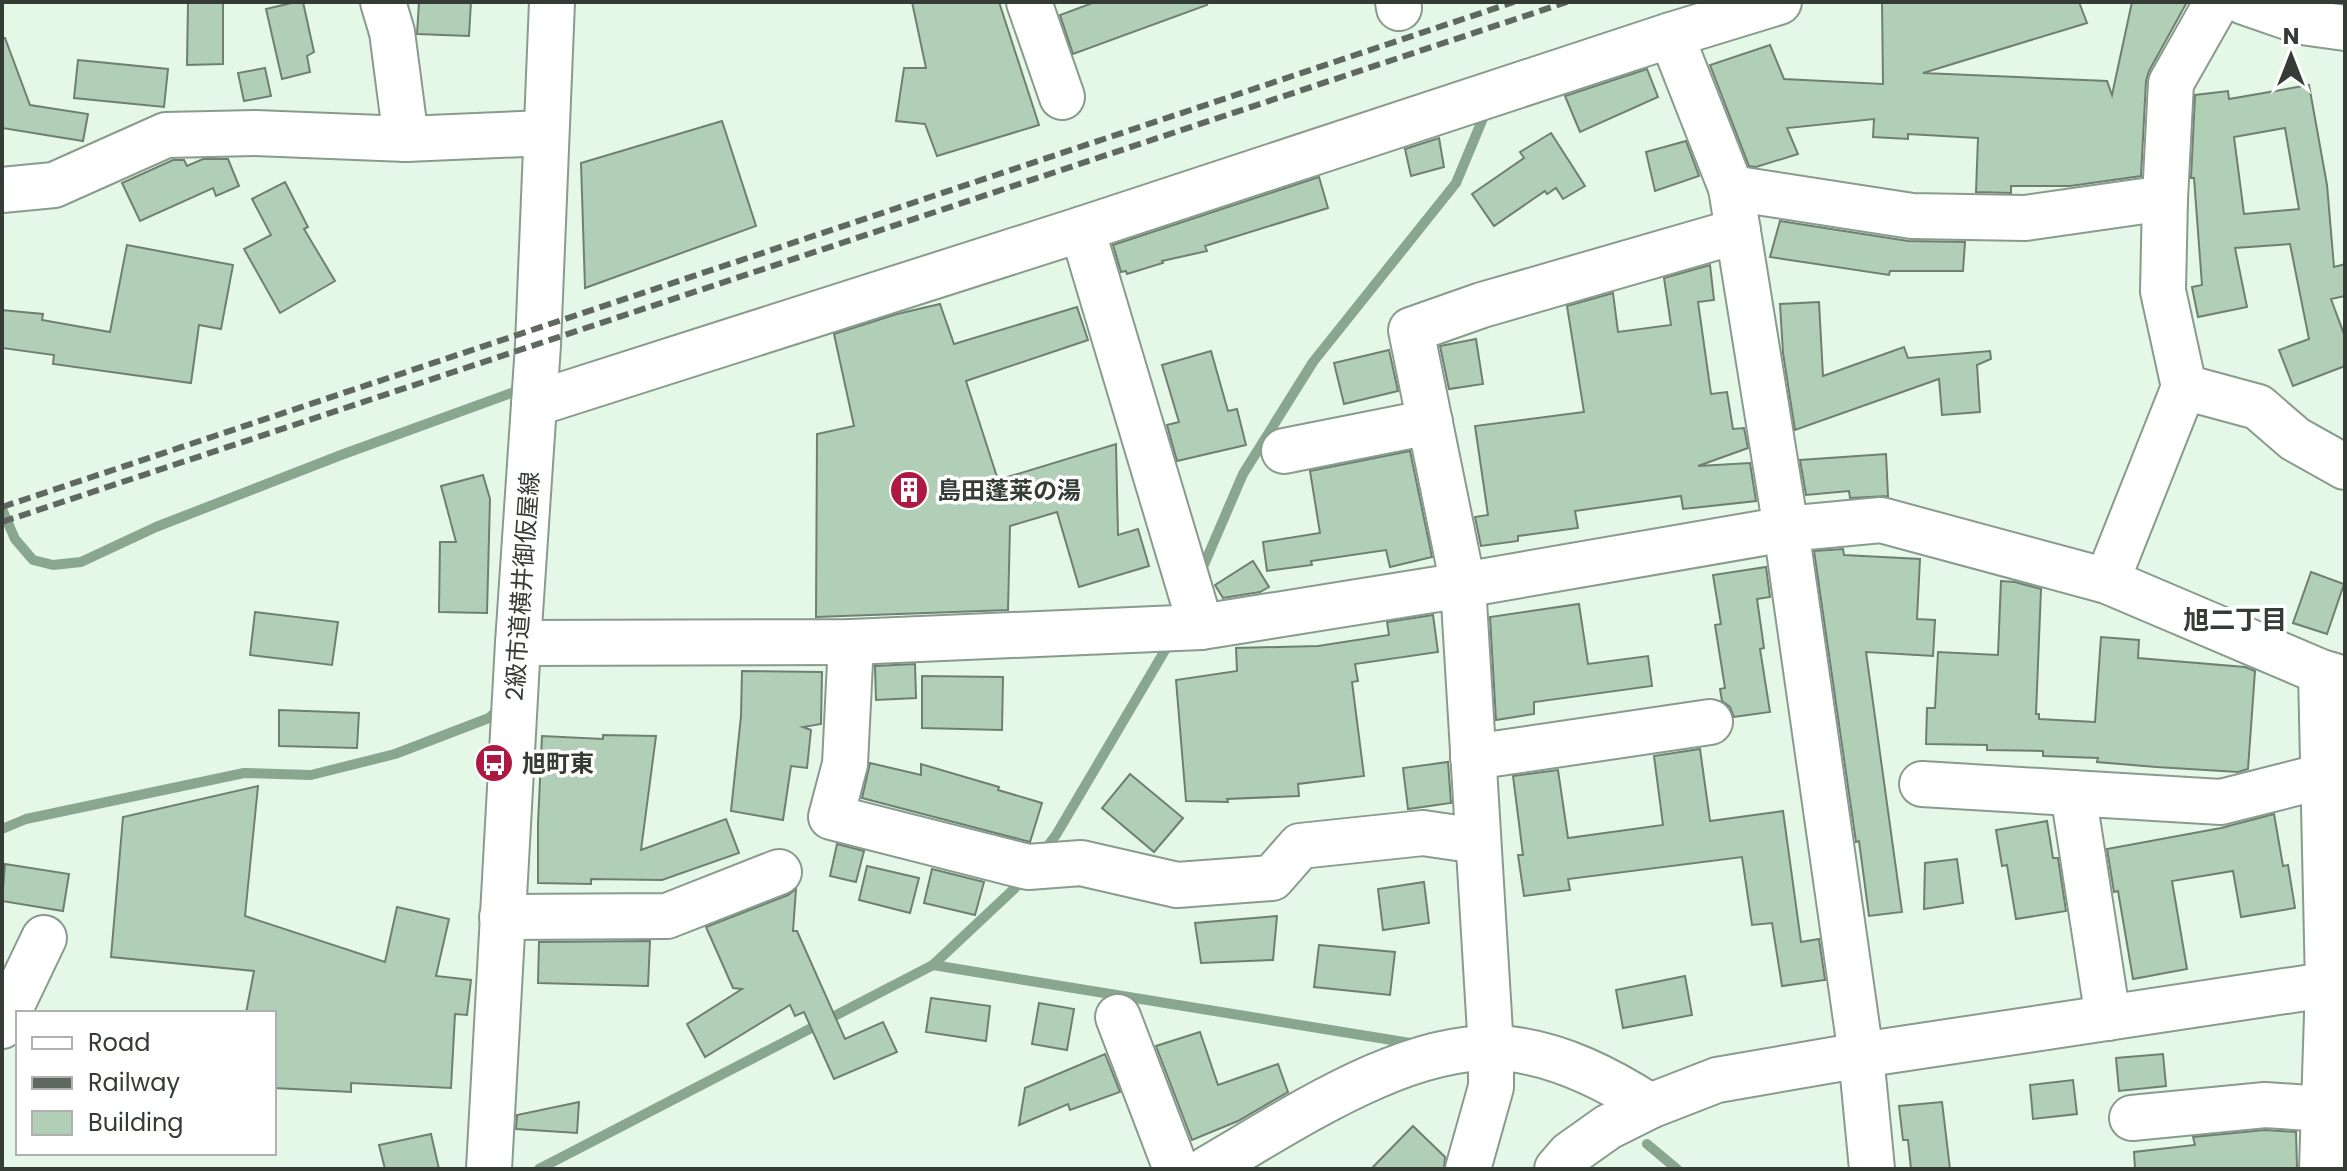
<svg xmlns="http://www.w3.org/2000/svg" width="2347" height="1171" font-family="Poppins,'Noto Sans JP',sans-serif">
<rect width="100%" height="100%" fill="#e5f8e8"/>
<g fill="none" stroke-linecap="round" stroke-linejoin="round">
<g stroke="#89a78e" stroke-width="10">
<polyline points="2,509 15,539 33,560 53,565 81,562 156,527 341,455 525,388"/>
<polyline points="1200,574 1243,474 1313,362 1456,183 1486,111"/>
<polyline points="2,829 26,819 244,773 311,775 395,754 489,718 500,708"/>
<polyline points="1043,852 1056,835 1171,640"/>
<polyline points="933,965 1410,1043 1415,1047"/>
<polyline points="1647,1144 1677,1169"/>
<polyline points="539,1169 933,965 1014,889 1024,877"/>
</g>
</g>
<g fill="#b1cfb6" stroke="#6f8072" stroke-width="2" fill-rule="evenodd">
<polygon points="188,2 223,2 223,64 187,65"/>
<polygon points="296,2 303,2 314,52 307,56 310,72 282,79 266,9"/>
<polygon points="419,2 471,2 469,36 417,34"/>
<polygon points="912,2 999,2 1039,125 937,156 925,124 896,121 904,68 926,68"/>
<polygon points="1095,2 1206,2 1207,5 1073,54 1060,15"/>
<polygon points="1882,2 2079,2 2087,23 1923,73 2107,81 2112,95 2132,2 2187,2 2149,71 2146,81 2141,176 2070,186 2011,186 2011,193 1976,192 1978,138 1908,134 1908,139 1873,137 1874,119 1787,128 1798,154 1756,167 1749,166 1710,65 1770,45 1784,79 1883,84"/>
<polygon points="2,38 5,38 30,105 88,114 83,141 2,128"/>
<polygon points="78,60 168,69 164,107 74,98"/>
<polygon points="265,68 271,96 244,101 238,73"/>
<polygon points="1647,69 1658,97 1580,132 1565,96"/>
<path d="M 2309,85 L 2327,185 L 2334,267 L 2345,264 L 2345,296 L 2331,299 L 2345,337 L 2345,366 L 2293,386 L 2279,350 L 2309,339 L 2290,244 L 2235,248 L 2247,307 L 2198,317 L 2192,287 L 2202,285 L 2194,178 L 2191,178 L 2195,95 L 2228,91 L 2229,99 ZM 2285,128 L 2299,209 L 2244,214 L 2234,137 Z"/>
<polygon points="722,121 756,226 585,288 581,163"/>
<polygon points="1551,133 1585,186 1563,199 1556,188 1547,194 1545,191 1494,226 1472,194 1524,158 1520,152"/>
<polygon points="1439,138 1444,167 1411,176 1405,149"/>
<polygon points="1686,141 1699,176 1655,191 1646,152"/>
<polygon points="203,159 228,159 239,186 216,196 213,188 140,221 122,183 173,160 184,160 187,166"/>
<polygon points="1319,177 1328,208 1205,246 1207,251 1162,261 1163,263 1127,274 1126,271 1121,272 1113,245"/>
<polygon points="285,182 308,227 304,229 335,281 280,313 244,249 271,235 252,199"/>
<polygon points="1780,221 1908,241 1965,242 1963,271 1890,271 1889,275 1770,257"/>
<polygon points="127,245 233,265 221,329 199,325 191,383 53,364 54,355 2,348 2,310 43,314 42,320 110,332"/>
<polygon points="1710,265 1714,300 1698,302 1711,394 1727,392 1733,429 1744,428 1748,448 1698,466 1750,463 1756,501 1683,509 1681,496 1575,511 1578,528 1518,536 1518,541 1481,546 1475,517 1488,515 1475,426 1584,412 1567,306 1613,293 1618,332 1671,325 1664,278"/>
<polygon points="1819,302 1823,376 1904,347 1908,358 1990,351 1991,359 1977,365 1980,412 1942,415 1939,379 1795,430 1783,353 1780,304"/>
<polygon points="940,304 954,344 1077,307 1088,340 966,381 998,480 1116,444 1118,535 1138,529 1149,566 1079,587 1057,512 1010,526 1008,610 816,617 817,434 854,426 834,334 897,314"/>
<polygon points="1476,339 1483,384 1449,389 1440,346"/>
<polygon points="1389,350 1398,391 1344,404 1334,363"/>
<polygon points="1211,351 1228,411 1237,409 1246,445 1177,461 1167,425 1179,422 1162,365"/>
<polygon points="1410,451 1432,557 1390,567 1386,550 1311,561 1312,565 1267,571 1263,542 1320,533 1310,471"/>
<polygon points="1886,454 1888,496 1850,498 1849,491 1806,495 1800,460"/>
<polygon points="483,475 490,499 487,613 439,612 440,542 456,542 441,486"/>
<polygon points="1843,549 1844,555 1920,559 1917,619 1935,620 1933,656 1866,652 1902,912 1869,916 1859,841 1856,842 1814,551"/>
<polygon points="1253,561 1269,587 1260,592 1223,598 1215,585"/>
<polygon points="1766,567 1770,597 1757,599 1764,648 1760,649 1770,712 1734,717 1730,707 1722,701 1720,689 1725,688 1715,625 1721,624 1713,575"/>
<polygon points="2311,572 2344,584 2327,634 2293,623"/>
<polygon points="2001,581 2015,582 2041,589 2036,714 2039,714 2039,719 2095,722 2101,637 2139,640 2138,658 2245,667 2255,671 2248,769 2238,772 2156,767 2097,762 2098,758 2043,756 2043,751 1987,750 1987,745 1926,744 1927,708 1935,708 1938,652 1998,655"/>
<polygon points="1579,604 1588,664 1648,656 1652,686 1534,702 1534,714 1496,720 1490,617"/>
<polygon points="255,612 338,622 332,665 250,655"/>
<polygon points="1433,615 1438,652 1355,664 1358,681 1352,682 1364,776 1298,784 1299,796 1227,799 1228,802 1186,801 1176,680 1237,671 1236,648 1318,646 1389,635 1387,622"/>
<polygon points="915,664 916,698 876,700 875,666"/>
<polygon points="742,671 822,672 821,724 803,727 811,730 807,768 791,766 783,820 731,811 741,716"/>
<polygon points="922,676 1003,677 1002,730 922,728"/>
<polygon points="279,710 359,713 357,748 279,746"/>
<polygon points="603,735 656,736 641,850 726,819 739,853 662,880 591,879 591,884 538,883 538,824 542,736 603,739"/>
<polygon points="1700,749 1710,821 1783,811 1801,942 1819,939 1825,980 1782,986 1772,923 1752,925 1742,857 1568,879 1570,890 1524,896 1518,855 1523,855 1513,776 1558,770 1568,838 1663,825 1654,756"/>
<polygon points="1448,762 1451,803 1408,809 1403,768"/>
<polygon points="870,763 921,775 921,764 999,787 998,790 1042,803 1030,842 862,798"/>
<polygon points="1130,774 1183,818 1154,852 1102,808"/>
<polygon points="258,786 245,916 385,962 397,907 449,919 436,976 471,980 467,1015 455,1014 451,1088 351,1083 351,1092 274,1088 274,1013 246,1013 254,971 111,957 123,817"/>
<polygon points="2274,814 2283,866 2288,865 2295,908 2241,917 2233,871 2172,881 2187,969 2133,979 2118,891 2114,892 2107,849 2221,828"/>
<polygon points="2047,821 2053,858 2058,858 2066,911 2016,919 2007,865 2002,866 1996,830"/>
<polygon points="837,844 864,851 856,882 830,876"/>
<polygon points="1957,859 1963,903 1924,909 1925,863"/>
<polygon points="5,864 69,874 63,911 2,901"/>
<polygon points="867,866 919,878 910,913 859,900"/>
<polygon points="932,869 984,882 975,915 924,903"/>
<polygon points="1424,882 1429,923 1383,930 1378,889"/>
<polygon points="796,889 793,931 797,931 845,1039 883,1022 897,1052 834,1079 804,1012 795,1016 790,1005 705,1057 687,1024 742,989 733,988 706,927 788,895"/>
<polygon points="1277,916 1273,960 1201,963 1195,923"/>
<polygon points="650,941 648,986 538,983 539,942"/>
<polygon points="1319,945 1395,952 1390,995 1314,987"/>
<polygon points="1685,976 1692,1015 1623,1028 1616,990"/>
<polygon points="931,998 990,1006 986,1041 926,1032"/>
<polygon points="1039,1003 1074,1009 1067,1050 1032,1044"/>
<polygon points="1200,1032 1218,1085 1278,1064 1288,1092 1238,1121 1192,1140 1156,1046"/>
<polygon points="1105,1054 1120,1092 1070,1110 1068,1104 1019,1125 1025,1088"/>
<polygon points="2163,1054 2166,1086 2119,1091 2116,1058"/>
<polygon points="2073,1080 2077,1114 2033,1119 2030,1085"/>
<polygon points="579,1102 577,1133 516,1129 517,1115"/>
<polygon points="1942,1102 1950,1169 1911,1169 1908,1140 1903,1140 1899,1106"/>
<polygon points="1413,1126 1445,1157 1444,1169 1371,1169"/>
<polygon points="2265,1130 2296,1132 2297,1168 2135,1169 2134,1152 2195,1145 2193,1137"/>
<polygon points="431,1134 439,1169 385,1169 379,1145"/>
</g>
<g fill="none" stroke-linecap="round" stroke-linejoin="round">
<defs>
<g id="minor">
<polyline points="383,2 392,32 406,139"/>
<polyline points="1029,2 1062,97"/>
<polyline points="1398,2 1399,8"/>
<polyline points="2244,2 2302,22 2345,28"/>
<polyline points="1671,35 1731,188 1786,529 1861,1055 1872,1169"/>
<polyline points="1731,188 1912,216 2025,218 2165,198"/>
<polyline points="2,190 54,185 166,135 255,133 406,139 546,133"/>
<polyline points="1082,229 1201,627"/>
<polyline points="2184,387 2258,407 2295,439 2345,467"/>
<polyline points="534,404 1082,229 1671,35 1779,2"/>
<polyline points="1284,451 1430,422"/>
<polyline points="2107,581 2184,387 2163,291 2165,198 2171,83 2217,2"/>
<polyline points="851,642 845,764 831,817 1028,867 1081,863 1177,885 1272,878 1300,846 1423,833 1478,841"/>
<polyline points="518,643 851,642 1201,627 1463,585 1786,529 1881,520 2107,581 2321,672 2345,679"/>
<polyline points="2321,672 2328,984 2322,1169"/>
<polyline points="1473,757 1710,722"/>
<polyline points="1922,784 2221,802 2323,776"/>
<polyline points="2073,793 2108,1018"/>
<polyline points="502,917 667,916 779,872"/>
<polyline points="1118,1017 1176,1169"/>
<polyline points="2,1026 44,938"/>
<polyline points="2132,1118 2265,1105 2324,1109"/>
<polyline points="489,1169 518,643 538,345 552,2"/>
<path d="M 1207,1169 C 1289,1122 1411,1037 1510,1049 C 1561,1055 1608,1079 1650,1106"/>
<polyline points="1468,1169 1491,1087 1491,1049 1463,585 1411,330 1482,305 1738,231"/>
<polyline points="1557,1169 1570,1154 1608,1127 1650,1106 1717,1080 1861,1055 2345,982"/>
</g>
</defs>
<use href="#minor" stroke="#899b8c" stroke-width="48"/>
<use href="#minor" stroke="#fff" stroke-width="44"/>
<g stroke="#5f6960" stroke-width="6" stroke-dasharray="12 6" stroke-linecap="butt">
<polyline points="2,507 1514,2"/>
<polyline points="2,522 1567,2"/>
</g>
</g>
<defs>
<symbol id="building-disc" viewBox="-11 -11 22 22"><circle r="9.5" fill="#ad1942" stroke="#fff"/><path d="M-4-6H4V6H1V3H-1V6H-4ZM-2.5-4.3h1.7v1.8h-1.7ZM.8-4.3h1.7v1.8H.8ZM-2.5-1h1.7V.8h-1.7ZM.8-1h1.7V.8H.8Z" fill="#fff"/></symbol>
<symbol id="bus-disc" viewBox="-11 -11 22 22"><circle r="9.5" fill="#ad1942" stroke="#fff"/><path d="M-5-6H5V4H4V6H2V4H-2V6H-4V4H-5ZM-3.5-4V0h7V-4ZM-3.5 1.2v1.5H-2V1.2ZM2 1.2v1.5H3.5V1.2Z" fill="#fff"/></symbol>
</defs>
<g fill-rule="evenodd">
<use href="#building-disc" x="887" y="468" width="44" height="44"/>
<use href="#bus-disc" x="472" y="741" width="44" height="44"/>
</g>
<g text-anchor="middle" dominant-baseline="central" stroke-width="7" stroke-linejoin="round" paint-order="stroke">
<g font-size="24" font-weight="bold" fill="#353c36" stroke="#fff" text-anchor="start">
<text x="937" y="490">島田蓬莱の湯</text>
<text x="522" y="763">旭町東</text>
</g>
<g font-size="24" fill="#353c36" stroke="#fff">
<text transform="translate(522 586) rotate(-86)">2級市道横井御仮屋線</text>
</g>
<g font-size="26" font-weight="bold" fill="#353c36" stroke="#fff">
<text x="2235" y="620">旭二丁目</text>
</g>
</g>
<rect width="2347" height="1171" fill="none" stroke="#353c36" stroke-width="8"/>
<rect x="16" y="1011" width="260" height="144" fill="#ffffff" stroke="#aeb1af" stroke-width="2"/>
<rect x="32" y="1037" width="40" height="12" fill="#ffffff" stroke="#aeb1af" stroke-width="2"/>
<text x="88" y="1051" font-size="24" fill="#353c36">Road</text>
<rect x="32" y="1077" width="40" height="12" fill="#5f6960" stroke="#aeb1af" stroke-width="2"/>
<text x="88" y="1091" font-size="24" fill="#353c36">Railway</text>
<rect x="32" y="1111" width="40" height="24" fill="#b1cfb6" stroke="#aeb1af" stroke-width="2"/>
<text x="88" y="1131" font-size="24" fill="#353c36">Building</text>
<g transform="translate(2291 56)" stroke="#ffffff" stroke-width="6" paint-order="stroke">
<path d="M0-6L14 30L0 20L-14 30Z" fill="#353c36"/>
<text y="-12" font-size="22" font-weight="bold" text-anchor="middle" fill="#353c36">N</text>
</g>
</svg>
